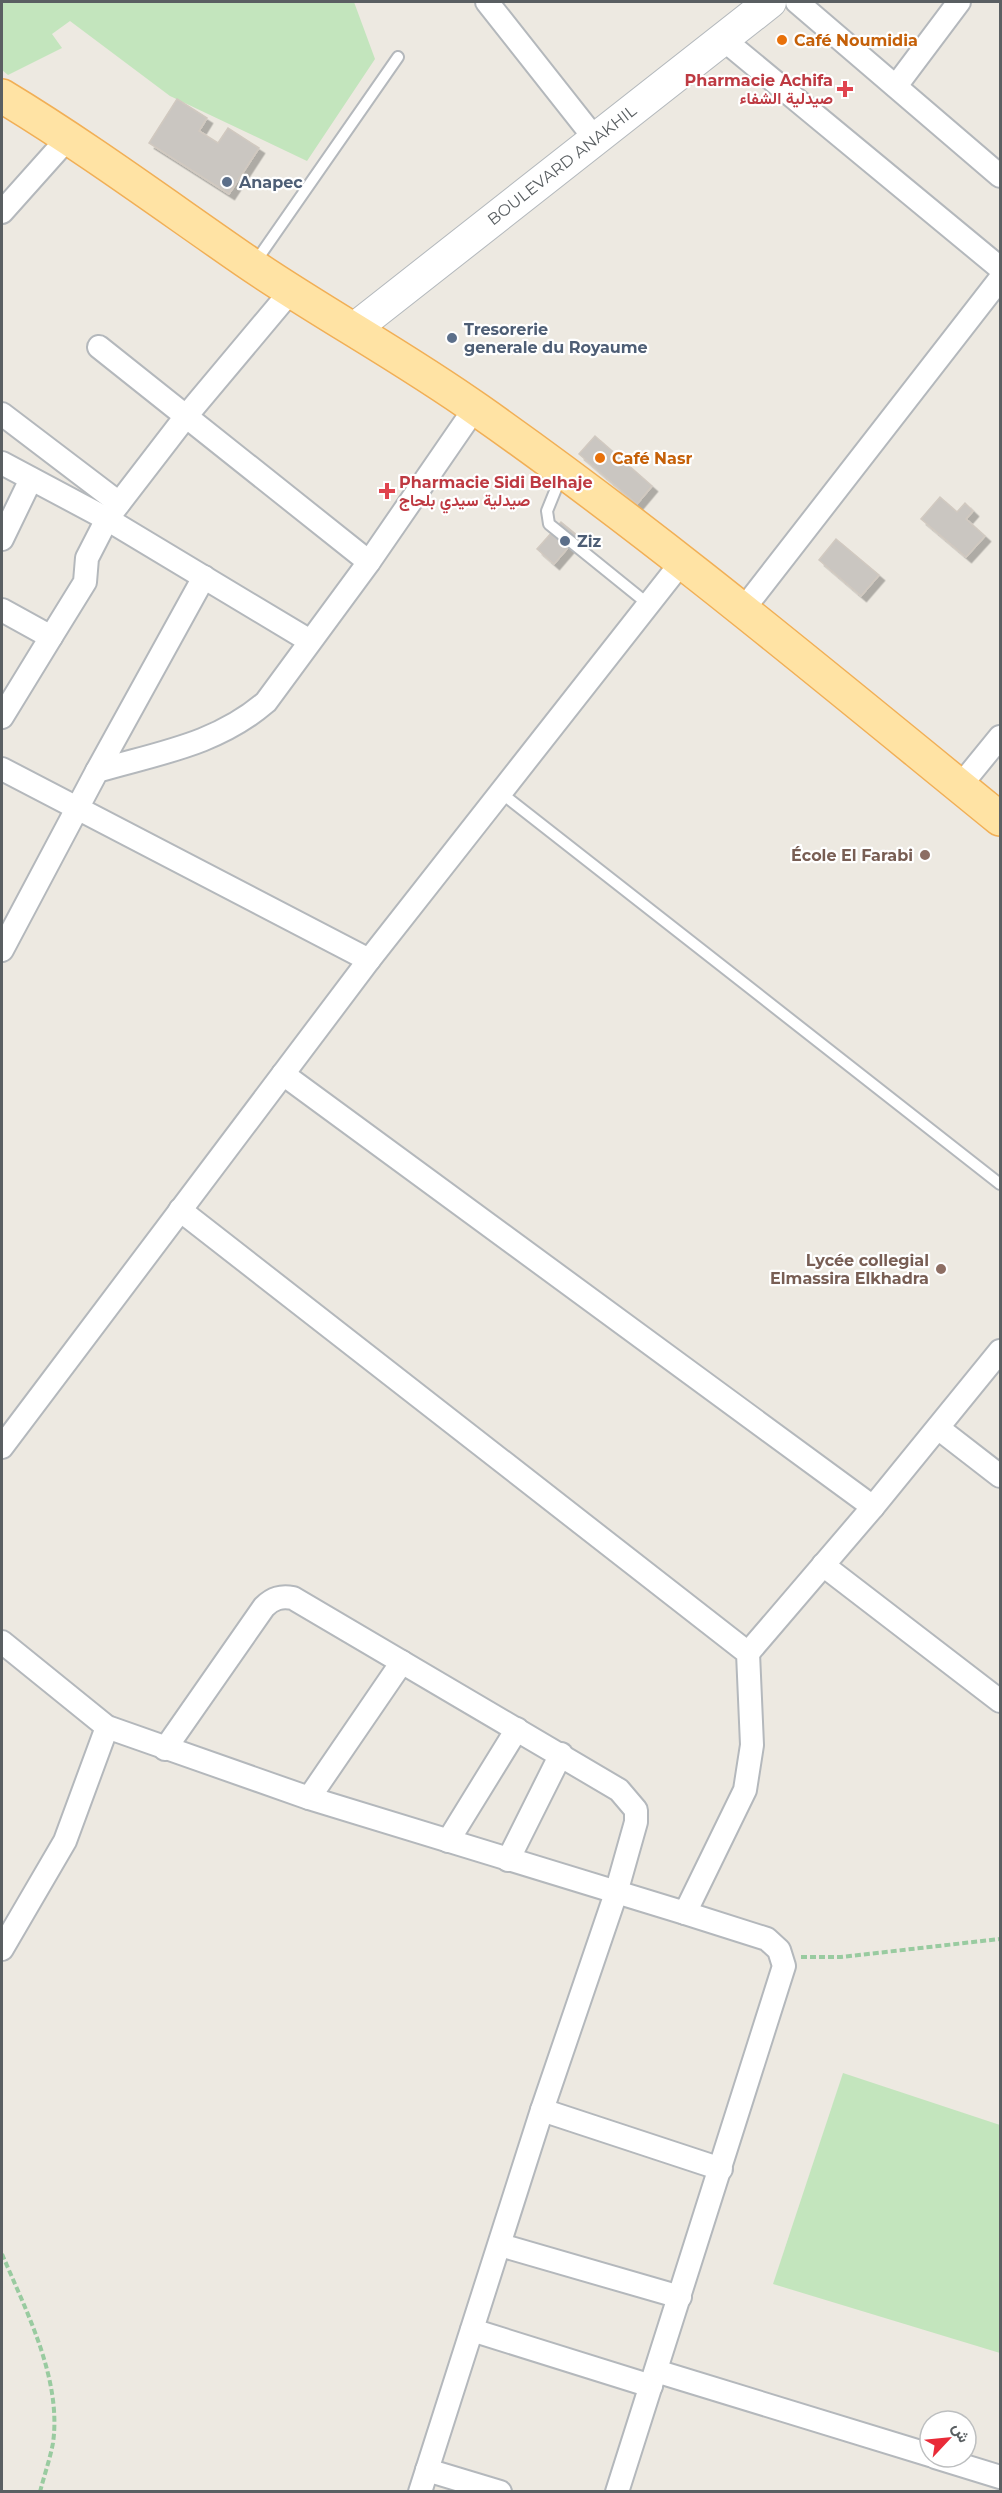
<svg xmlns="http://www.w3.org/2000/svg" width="1002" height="2493" font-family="Montserrat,Vazirmatn,sans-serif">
<defs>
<filter id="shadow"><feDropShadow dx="5.5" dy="5.5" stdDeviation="0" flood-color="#0004"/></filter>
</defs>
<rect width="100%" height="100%" fill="#ede9e1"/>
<g fill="#c3e5bd">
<polygon points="2,2 354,2 375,59 307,161 170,96 70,21 52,34 62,48 8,75 2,70"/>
<polygon points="843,2073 1000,2125 1000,2353 773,2284"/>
</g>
<g fill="#cac6c1" stroke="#d1c9c0" stroke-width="1.5" filter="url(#shadow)">
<polygon points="177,99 207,118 199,131 218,143 228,128 259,148 229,194 149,143"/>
<polygon points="595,436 652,486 637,504 579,454"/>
<polygon points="940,497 957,512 965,503 973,511 966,519 985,536 966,557 921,519"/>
<polygon points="561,522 578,536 554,564 537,549"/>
<polygon points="836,539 879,575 861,596 819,560"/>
</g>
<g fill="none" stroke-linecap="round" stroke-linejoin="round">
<defs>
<g id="lane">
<polyline points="254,264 398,57"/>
<polyline points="562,474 547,511 549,524 648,604"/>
<polyline points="500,792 1000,1184"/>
</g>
<g id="street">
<polyline points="487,2 596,140"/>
<polyline points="797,2 1000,176"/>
<polyline points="723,39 1000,268"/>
<polyline points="896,86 959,2"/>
<polyline points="2,212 69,137"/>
<polyline points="99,347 369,562"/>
<polyline points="2,414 119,503"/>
<polyline points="2,463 107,519 310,641"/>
<polyline points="2,539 31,479"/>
<polyline points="2,610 51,637 85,582 87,558 107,519 187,415 291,291"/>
<polyline points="742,611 1000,279"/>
<polyline points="2,717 51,637"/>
<polyline points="2,769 369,960"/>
<polyline points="97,771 204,577"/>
<polyline points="960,786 1000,737"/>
<path d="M 2,950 L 97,771 C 158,753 216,745 266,702 L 369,562 L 475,408"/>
<polyline points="283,1074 873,1507"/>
<polyline points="938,1428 1000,1476"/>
<polyline points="2,1447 369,960 681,563"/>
<polyline points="823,1565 1000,1701"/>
<polyline points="2,1642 107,1727 309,1798 685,1913 745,1790 752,1745 748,1653 180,1210"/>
<polyline points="748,1653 873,1507 1000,1351"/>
<path d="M 165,1749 L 264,1607 C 273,1598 281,1596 293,1598 L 619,1790 L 636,1810 L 636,1822 L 616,1893 L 542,2110 L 420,2492"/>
<polyline points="309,1798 402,1662"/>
<polyline points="448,1841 517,1729"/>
<polyline points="508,1860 561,1754"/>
<polyline points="2,1949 65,1841 107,1727"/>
<polyline points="542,2110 721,2169"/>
<polyline points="500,2245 680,2297"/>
<polyline points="472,2330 651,2386"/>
<polyline points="656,2371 930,2455"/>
<polyline points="935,2457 1000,2477"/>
<polyline points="427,2470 500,2492"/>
<polyline points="617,2492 784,1966 779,1950 767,1939 685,1913"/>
</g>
<polyline id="secondary" points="354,329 770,2"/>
<path id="primary" d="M 2,96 C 88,148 170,209 253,266 C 327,316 405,358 478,410 C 659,537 829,680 1000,819"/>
</defs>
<use href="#lane" stroke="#b4b8bc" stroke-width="14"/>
<use href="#street" stroke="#b4b8bc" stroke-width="26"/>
<use href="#secondary" stroke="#b3b8bc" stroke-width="34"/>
<use href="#primary" stroke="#f1af56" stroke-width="36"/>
<g stroke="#99cba0" stroke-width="4" stroke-dasharray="6 3" stroke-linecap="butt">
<polyline points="801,1957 841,1957 1000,1939"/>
<path d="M 2,2254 C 26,2311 62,2379 53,2443 C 50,2459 44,2476 40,2492"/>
</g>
<use href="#lane" stroke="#fff" stroke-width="10"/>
<use href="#street" stroke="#fff" stroke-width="22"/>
<use href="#secondary" stroke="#fff" stroke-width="32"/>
<use href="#primary" stroke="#ffe3a4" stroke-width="33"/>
</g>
<g fill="#e8710a" stroke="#fff" stroke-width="2">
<circle cx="782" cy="40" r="6"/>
<circle cx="600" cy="458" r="6"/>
</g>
<g fill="#e0444e" stroke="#fff" stroke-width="2">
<path d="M842 80h6v6h6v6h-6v6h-6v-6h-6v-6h6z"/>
<path d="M384 482h6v6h6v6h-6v6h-6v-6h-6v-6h6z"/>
</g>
<g fill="#5c6f8a" stroke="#fff" stroke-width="2">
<circle cx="227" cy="182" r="6"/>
<circle cx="452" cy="338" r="6"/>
<circle cx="565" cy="541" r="6"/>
</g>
<g fill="#8d6e63" stroke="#fff" stroke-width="2">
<circle cx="925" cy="855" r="6"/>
<circle cx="941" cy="1269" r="6"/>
</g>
<g text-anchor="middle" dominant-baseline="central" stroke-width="4.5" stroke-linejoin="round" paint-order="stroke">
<g font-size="16" font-weight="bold" fill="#c56008" stroke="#fff" text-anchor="start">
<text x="794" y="40">Café Noumidia</text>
<text x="612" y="458">Café Nasr</text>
</g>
<g font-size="16" font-weight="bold" fill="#be3a42" stroke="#fff" text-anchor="end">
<text x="833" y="80">Pharmacie Achifa<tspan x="833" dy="18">صيدلية الشفاء</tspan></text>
<text x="399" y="482" text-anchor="start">Pharmacie Sidi Belhaje<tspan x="399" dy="18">صيدلية سيدي بلحاج</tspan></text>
</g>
<g font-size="16" fill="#5a5f62" stroke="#fff">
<text transform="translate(562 165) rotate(-38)">BOULEVARD ANAKHIL</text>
</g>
<g font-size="16" font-weight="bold" fill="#4e5e75" stroke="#fff" text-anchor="start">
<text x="239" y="182">Anapec</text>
<text x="464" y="329">Tresorerie<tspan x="464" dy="18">generale du Royaume</tspan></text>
<text x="577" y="541">Ziz</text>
</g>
<g font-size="16" font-weight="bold" fill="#785e54" stroke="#fff" text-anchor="end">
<text x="913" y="855">École El Farabi</text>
<text x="929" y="1260">Lycée collegial<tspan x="929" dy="18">Elmassira Elkhadra</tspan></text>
</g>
</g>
<rect width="1002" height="2493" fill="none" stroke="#5a5f62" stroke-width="6"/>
<g transform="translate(948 2439) rotate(64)"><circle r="28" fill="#ffffff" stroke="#bdbfc0" stroke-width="1.5"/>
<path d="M0-4.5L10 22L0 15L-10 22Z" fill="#e92b38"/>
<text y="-9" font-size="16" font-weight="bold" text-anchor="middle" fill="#5a5f62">ش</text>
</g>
</svg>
